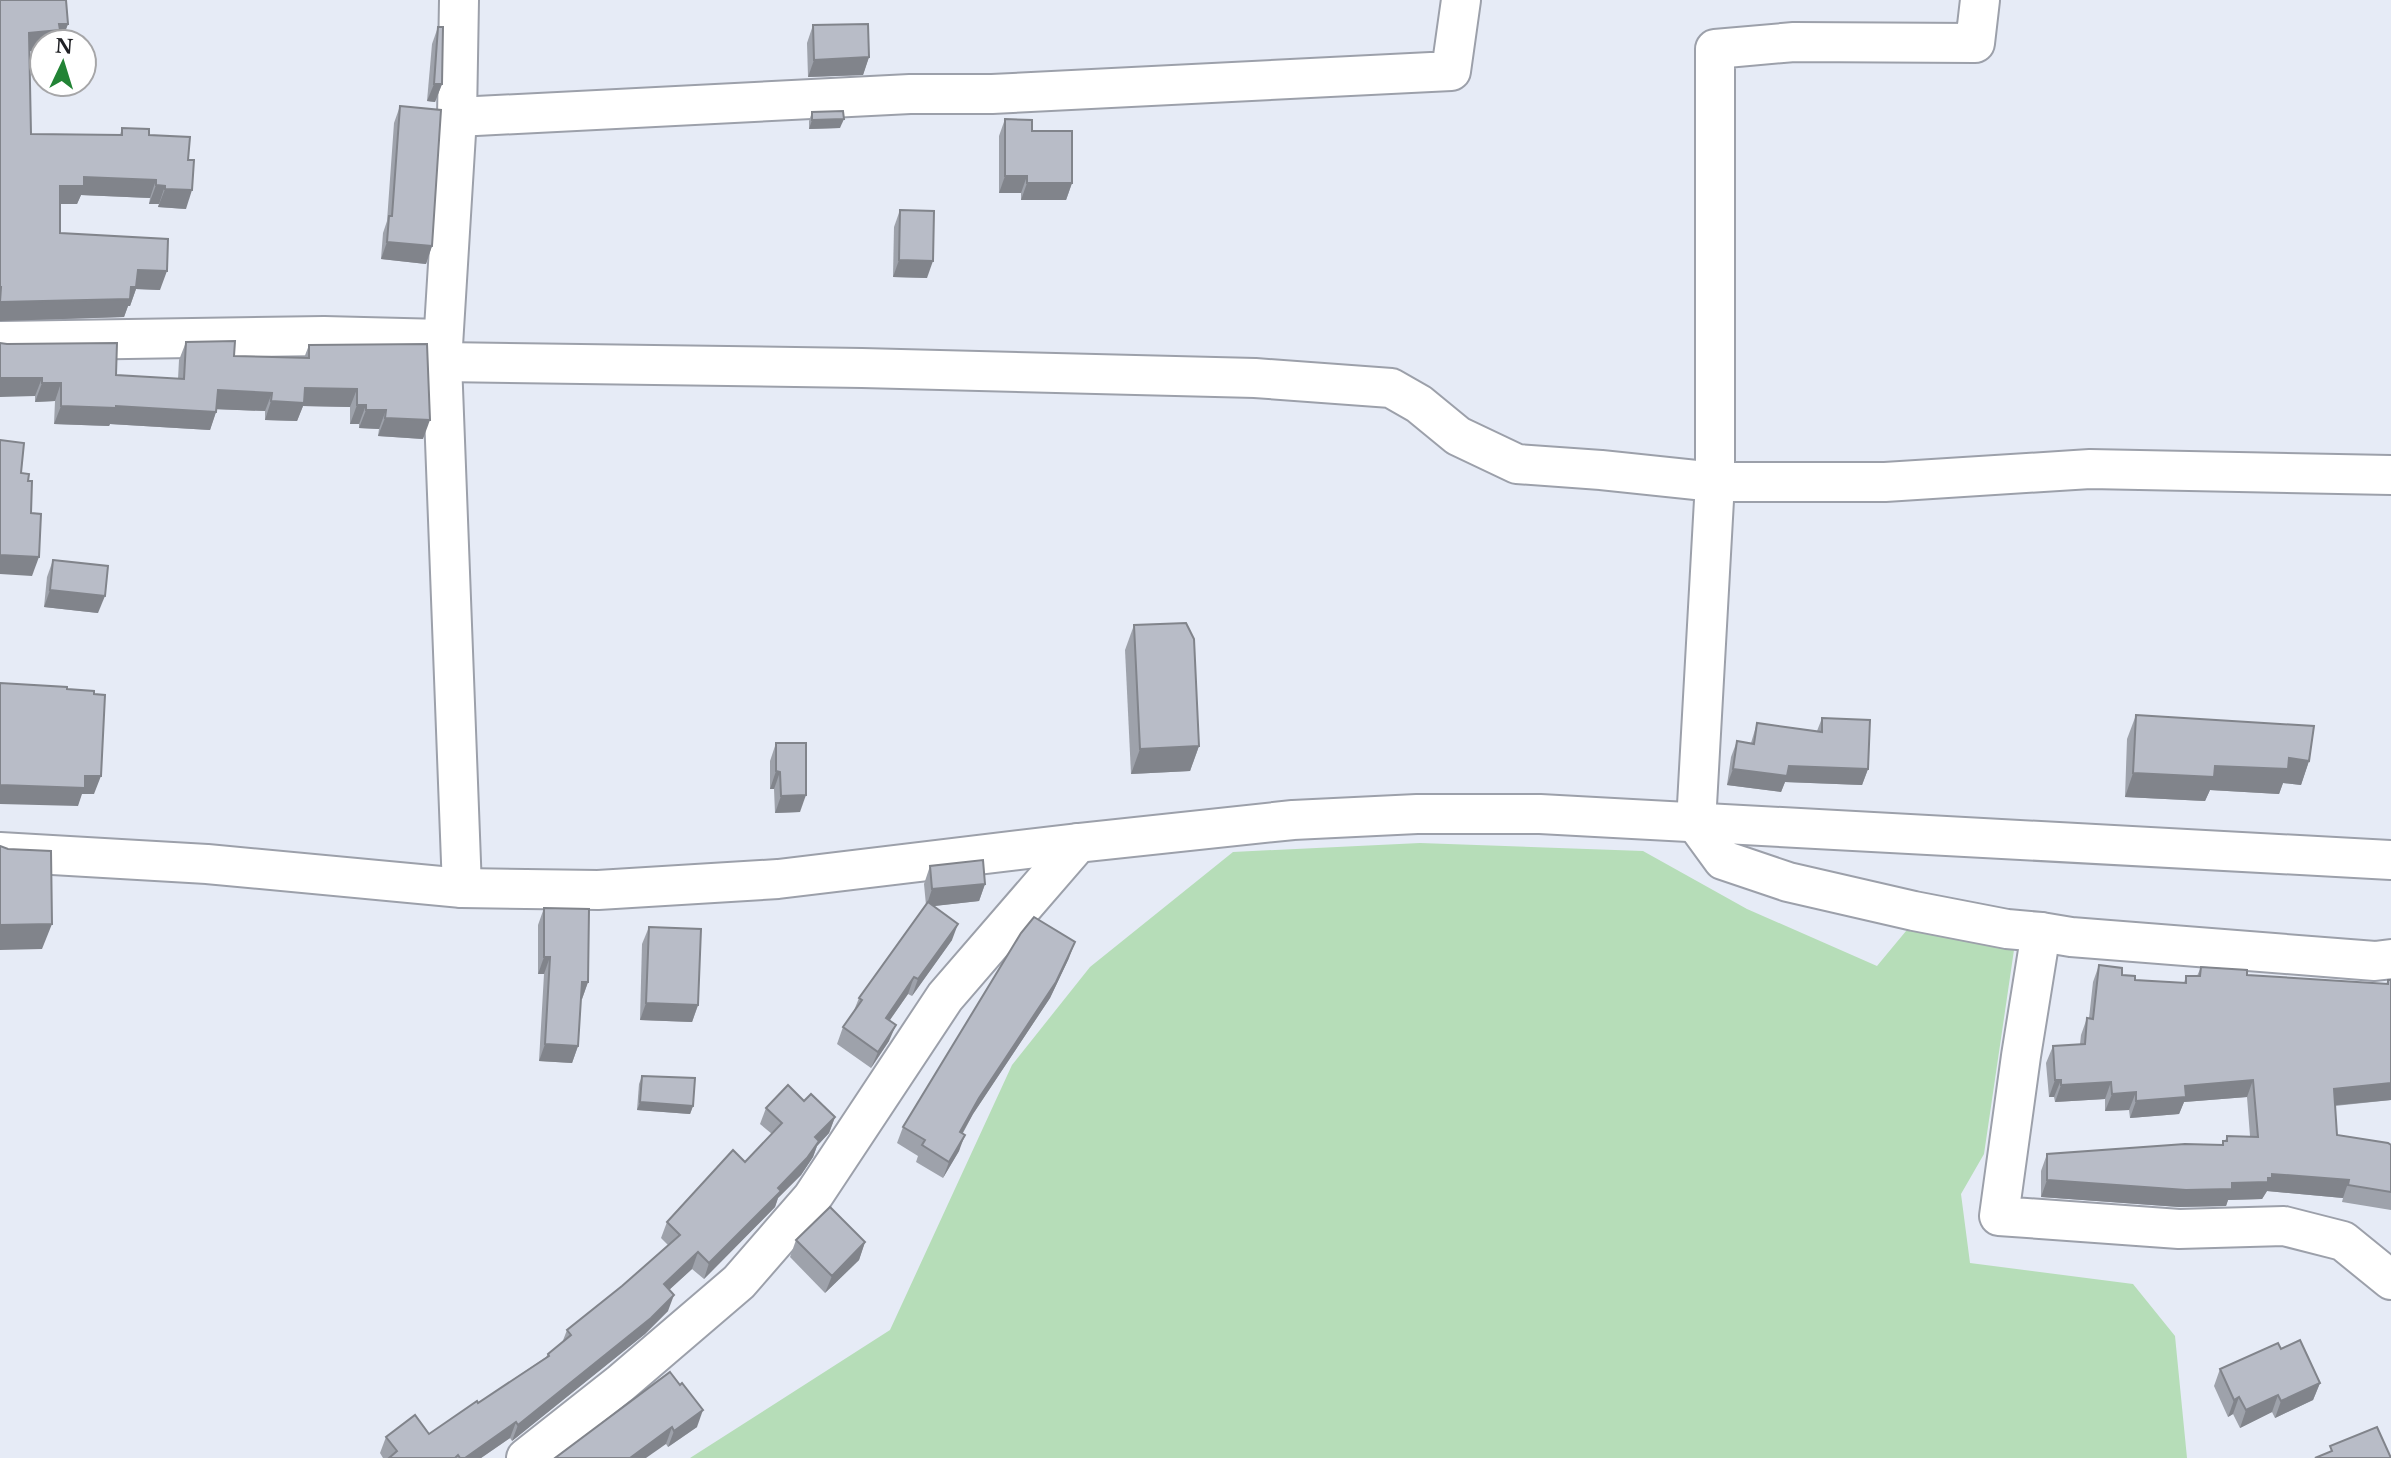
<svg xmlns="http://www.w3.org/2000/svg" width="2391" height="1458" font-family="'Libre Baskerville',serif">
<rect width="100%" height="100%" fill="#e6ebf6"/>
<polygon fill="#b6ddb8" points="1420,843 1643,851 1747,909 1877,966 1911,925 2014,950 1984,1154 1961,1194 1970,1263 2133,1284 2175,1336 2187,1458 690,1458 890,1330 1012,1065 1090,967 1233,852"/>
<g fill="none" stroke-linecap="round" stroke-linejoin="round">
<defs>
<g id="minor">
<polyline points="459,0 457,117 442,362 462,888"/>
<polyline points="1980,0 1975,43 1794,42 1715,49 1715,482 1696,823 1723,860 1788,882 1914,911 2007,929 2041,932 2071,937 2375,961 2391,959"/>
<polyline points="457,117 910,94 992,94 1451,71 1461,0"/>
<polyline points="0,341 324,336 443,339"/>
<polyline points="442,362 862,368 1255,378 1391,388 1419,404 1458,436 1517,464 1601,470 1715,482 1885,482 2090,469 2391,475"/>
<polyline points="0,852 207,864 462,888 598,890 778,879 1078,843 1293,820 1417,814 1540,814 2391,860"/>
<polyline points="2041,932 2021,1056 1999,1216 2179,1229 2284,1226 2343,1241 2391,1280"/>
<polyline points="526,1458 621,1383 739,1282 812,1198 945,997 1078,843"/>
</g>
</defs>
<use href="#minor" stroke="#9ca0aa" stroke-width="42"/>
<use href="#minor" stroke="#fff" stroke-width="38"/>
</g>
<g fill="#9ea2ab">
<polygon points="0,0 68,24 61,42 42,42 29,51 31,134 120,135 122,128 149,135 186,209 158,207 159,204 149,204 150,198 81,195 77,204 60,204 60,233 160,290 136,289 130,306 128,306 124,317 0,321"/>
<polygon points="813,25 869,57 863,75 808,77 807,43"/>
<polygon points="438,27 442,84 435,102 427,101 432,44"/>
<polygon points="400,106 432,246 426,264 381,259 383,233 387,221 394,123"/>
<polygon points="812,112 840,128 809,129 809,121"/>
<polygon points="1005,119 1032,131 1072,183 1066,200 1021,200 1021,193 999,193 999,136"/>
<polygon points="900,210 927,278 893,277 894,227"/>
<polygon points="186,342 234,356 304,358 309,345 423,439 378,436 379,429 359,428 359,424 350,424 350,407 303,406 297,421 265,420 265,411 217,409 210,430 110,424 109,426 54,424 55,401 35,402 35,396 0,343 116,375 178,379 179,360"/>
<polygon points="53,560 98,613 44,607 47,577"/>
<polygon points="1134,625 1199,746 1190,771 1131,774 1125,650"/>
<polygon points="2136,715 2309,761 2301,785 2283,783 2279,794 2210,790 2205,801 2125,797 2127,739"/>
<polygon points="1822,718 1868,769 1862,785 1785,782 1781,792 1727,785 1731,757 1737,741 1751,743 1757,723 1817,731"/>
<polygon points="776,743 800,812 775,813 774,789 770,789 770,761"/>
<polygon points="930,866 985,884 979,901 933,906 952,940 912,996 908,994 890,1020 889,1041 871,1068 837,1044 843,1027 853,1013 859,998 926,905 924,884"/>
<polygon points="544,908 588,982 582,999 581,999 578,1046 572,1063 539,1061 544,974 538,974 538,925"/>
<polygon points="649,927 698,1005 692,1022 640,1020 642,944"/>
<polygon points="1069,958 1050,998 973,1114 963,1133 959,1151 943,1178 916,1162 918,1156 897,1143 903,1127"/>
<polygon points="2099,965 2135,980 2184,983 2186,976 2197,976 2201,967 2247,975 2386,984 2388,980 2391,980 2391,1100 2335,1106 2337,1135 2391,1145 2391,1210 2342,1202 2343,1198 2267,1191 2262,1199 2228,1200 2226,1206 2179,1207 2041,1197 2041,1171 2047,1154 2222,1145 2223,1141 2225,1141 2227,1136 2250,1136 2247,1097 2184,1102 2179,1114 2130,1118 2129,1110 2105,1111 2105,1099 2055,1102 2054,1097 2049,1097 2046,1063 2053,1046 2080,1044 2081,1035 2087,1018 2089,1018 2093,982"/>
<polygon points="642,1076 693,1106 690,1114 637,1110 639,1084"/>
<polygon points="804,1101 835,1117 829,1133 817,1146 813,1157 801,1175 778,1198 775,1207 704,1279 692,1269 669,1290 668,1311 645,1334 512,1441 510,1438 481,1458 383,1458 380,1453 386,1437 429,1434 478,1403 546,1357 548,1354 562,1343 567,1330 622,1286 668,1245 661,1238 667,1222 745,1162 772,1134 760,1124 766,1108"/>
<polygon points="796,1240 865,1242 859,1260 825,1293 790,1257"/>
<polygon points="2281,1349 2320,1383 2313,1400 2275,1418 2272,1412 2240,1428 2233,1414 2228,1417 2214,1386 2220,1369"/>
<polygon points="670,1372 697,1427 668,1447 666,1444"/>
</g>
<g fill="#81848b">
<polygon points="59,24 68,24 61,42 42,42 42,50 22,52 29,33"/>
<polygon points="869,57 863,75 808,77 814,60"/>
<polygon points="434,84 442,84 435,102 427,101"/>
<polygon points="844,119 840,128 809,129 812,120"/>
<polygon points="1005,176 1027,176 1021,193 999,193"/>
<polygon points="84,177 156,180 150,198 81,195 77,204 54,204 60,186"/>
<polygon points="1027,183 1072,183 1066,200 1021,200"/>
<polygon points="156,185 165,186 159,204 149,204"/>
<polygon points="165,189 192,190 186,209 158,207"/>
<polygon points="387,242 432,246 426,264 381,259"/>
<polygon points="899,260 933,261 927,278 893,277"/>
<polygon points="138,270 167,271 160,290 136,289 130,306 128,306 124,317 0,321 0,302"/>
<polygon points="0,378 42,378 35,396 0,397"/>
<polygon points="42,383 61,383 55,401 35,402"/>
<polygon points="305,388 357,389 350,407 303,406 297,421 265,420 271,401"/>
<polygon points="218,390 272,393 265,411 211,409"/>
<polygon points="357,405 366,405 359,424 350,424"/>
<polygon points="61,406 116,406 216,412 210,430 110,424 109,426 54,424"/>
<polygon points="366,410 386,410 379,429 359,428"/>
<polygon points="385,418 430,420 423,439 378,436"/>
<polygon points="0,555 39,557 32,576 0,574"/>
<polygon points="50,590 105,596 98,613 44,607"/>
<polygon points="1199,746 1190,771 1131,774 1140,749"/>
<polygon points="2289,758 2309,761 2301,785 2283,783 2279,794 2210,790 2205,801 2125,797 2133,773"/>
<polygon points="1789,766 1868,769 1862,785 1785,782 1781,792 1727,785 1733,769"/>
<polygon points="776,771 780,772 774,789 770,789"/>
<polygon points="85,776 101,776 94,794 82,794 78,806 0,804 0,785"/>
<polygon points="806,795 800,812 775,813 781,796"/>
<polygon points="985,884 979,901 926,907 932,889"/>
<polygon points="52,924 42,949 0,950 0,925"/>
<polygon points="958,924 952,940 912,996 918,979"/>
<polygon points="1075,942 1069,958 1050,998 973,1114 954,1148 960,1132 979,1098"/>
<polygon points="544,957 550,957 544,974 538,974"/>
<polygon points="914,977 908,994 880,1034 886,1018"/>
<polygon points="582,982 588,982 582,999 576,999"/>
<polygon points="646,1003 698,1005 692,1022 640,1020"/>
<polygon points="896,1025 889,1041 871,1068 878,1052"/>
<polygon points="545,1044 578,1046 572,1063 539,1061"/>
<polygon points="2055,1080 2061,1080 2054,1097 2049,1097"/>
<polygon points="2253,1080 2247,1097 2184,1102 2179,1114 2130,1118 2136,1101 2185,1086"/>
<polygon points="2111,1082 2105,1099 2055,1102 2061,1085"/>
<polygon points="2391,1083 2391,1100 2327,1106 2334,1089"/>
<polygon points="2136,1092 2129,1110 2105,1111 2112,1094"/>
<polygon points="640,1102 693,1106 690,1114 637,1110"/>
<polygon points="835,1117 829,1133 817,1146 813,1157 801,1175 778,1198 775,1207 704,1279 709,1263 778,1188 815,1137"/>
<polygon points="965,1135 959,1151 943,1178 949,1162"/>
<polygon points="2272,1174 2349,1180 2343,1198 2267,1191 2262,1199 2228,1200 2226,1206 2179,1207 2041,1197 2047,1180 2232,1183 2268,1178"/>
<polygon points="865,1242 859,1260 825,1293 832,1276"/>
<polygon points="698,1252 692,1269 658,1300 664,1284"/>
<polygon points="674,1295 668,1311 645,1334 512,1441 518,1425"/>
<polygon points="2320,1383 2313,1400 2275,1418 2281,1401"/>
<polygon points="2278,1395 2272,1412 2240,1428 2246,1410"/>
<polygon points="2239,1397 2233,1414 2228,1417 2234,1400"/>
<polygon points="703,1410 697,1427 668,1447 674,1431"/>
<polygon points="516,1422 510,1438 481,1458 465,1458"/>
<polygon points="672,1427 666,1444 646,1458 630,1458"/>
</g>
<g fill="#b8bcc7" stroke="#81848b" stroke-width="2">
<polygon points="0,0 66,0 68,24 59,24 60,30 29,33 31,134 122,135 122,128 149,129 149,135 190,137 188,160 194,160 192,190 165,189 165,186 156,185 156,180 84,177 84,186 60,186 60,233 168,239 167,271 138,270 136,287 131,287 130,299 0,302 1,287 0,287"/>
<polygon points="868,24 869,57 814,60 813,25"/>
<polygon points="438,27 443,27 442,84 434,84"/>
<polygon points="400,106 441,110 432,246 387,242 389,216 392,216"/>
<polygon points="843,111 844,119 812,120 812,112"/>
<polygon points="1005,119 1032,120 1032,131 1072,131 1072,183 1027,183 1027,176 1005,176"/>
<polygon points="900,210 934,211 933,261 899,260"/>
<polygon points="235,341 234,356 309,358 309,345 427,344 430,420 385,418 386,410 366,410 366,405 357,405 357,389 305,388 304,403 271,401 272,393 218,390 216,412 116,406 116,408 61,406 61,383 42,383 42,378 0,378 0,343 7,344 117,343 116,375 184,379 186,342"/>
<polygon points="0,440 24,443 21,473 29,474 28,481 32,481 31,513 41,514 39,557 0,555"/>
<polygon points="53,560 108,566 105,596 50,590"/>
<polygon points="1186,623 1194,639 1199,746 1140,749 1134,625"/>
<polygon points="0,683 67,687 67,689 94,691 94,694 105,695 101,776 85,776 85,788 0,785"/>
<polygon points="2136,715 2314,726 2309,761 2289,758 2288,769 2215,766 2214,777 2133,773"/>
<polygon points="1822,718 1870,720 1868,769 1789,766 1787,776 1733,769 1737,741 1754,744 1757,723 1822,732"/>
<polygon points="776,743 806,743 806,795 781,796 780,772 776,771"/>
<polygon points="0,846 8,849 51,851 52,924 0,925"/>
<polygon points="983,860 985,884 932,889 930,866"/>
<polygon points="928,902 958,924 918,979 914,977 886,1018 896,1025 878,1052 843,1027 862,1000 859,998"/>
<polygon points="544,908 589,909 588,982 582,982 578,1046 545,1044 550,957 544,957"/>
<polygon points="1034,917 1075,942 1056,982 979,1098 960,1132 965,1135 949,1162 922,1145 925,1140 903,1127 1021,933"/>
<polygon points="649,927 701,929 698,1005 646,1003"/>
<polygon points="2099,965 2122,968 2122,975 2135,976 2135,980 2186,983 2186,976 2200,976 2201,967 2247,970 2247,975 2388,984 2388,980 2391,980 2391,1083 2334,1089 2337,1135 2388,1143 2391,1145 2391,1192 2348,1185 2349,1180 2272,1174 2272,1178 2268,1178 2268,1182 2232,1183 2232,1189 2186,1190 2047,1180 2047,1154 2185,1144 2223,1145 2223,1141 2227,1141 2227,1136 2258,1137 2253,1080 2185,1086 2186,1097 2136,1101 2136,1092 2112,1094 2111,1082 2061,1085 2061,1080 2055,1080 2053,1046 2085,1044 2087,1018 2093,1019"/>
<polygon points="642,1076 695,1078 693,1106 640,1102"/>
<polygon points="788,1085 804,1101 811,1094 835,1117 815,1137 819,1141 807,1158 778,1188 781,1191 709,1263 698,1252 664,1284 674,1295 651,1318 518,1425 516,1422 465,1458 460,1458 458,1455 455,1458 389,1458 397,1451 386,1437 415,1415 429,1434 477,1401 478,1403 549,1356 548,1354 571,1335 567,1330 622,1286 680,1235 667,1222 733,1150 745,1162 782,1123 766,1108"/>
<polygon points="830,1207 865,1242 832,1276 796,1240"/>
<polygon points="2300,1340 2320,1383 2281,1401 2278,1395 2246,1410 2239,1397 2234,1400 2220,1369 2278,1343 2281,1349"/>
<polygon points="670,1372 680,1385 682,1383 703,1410 674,1431 672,1427 630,1458 555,1458"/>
<polygon points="2377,1427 2391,1458 2315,1458 2332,1451 2330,1446"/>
</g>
<g transform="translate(63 63) rotate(4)"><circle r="33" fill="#ffffff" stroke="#a6a6a8" stroke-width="2"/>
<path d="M0-5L12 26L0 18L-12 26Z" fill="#228335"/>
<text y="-10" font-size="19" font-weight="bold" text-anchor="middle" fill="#202125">N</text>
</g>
</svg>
